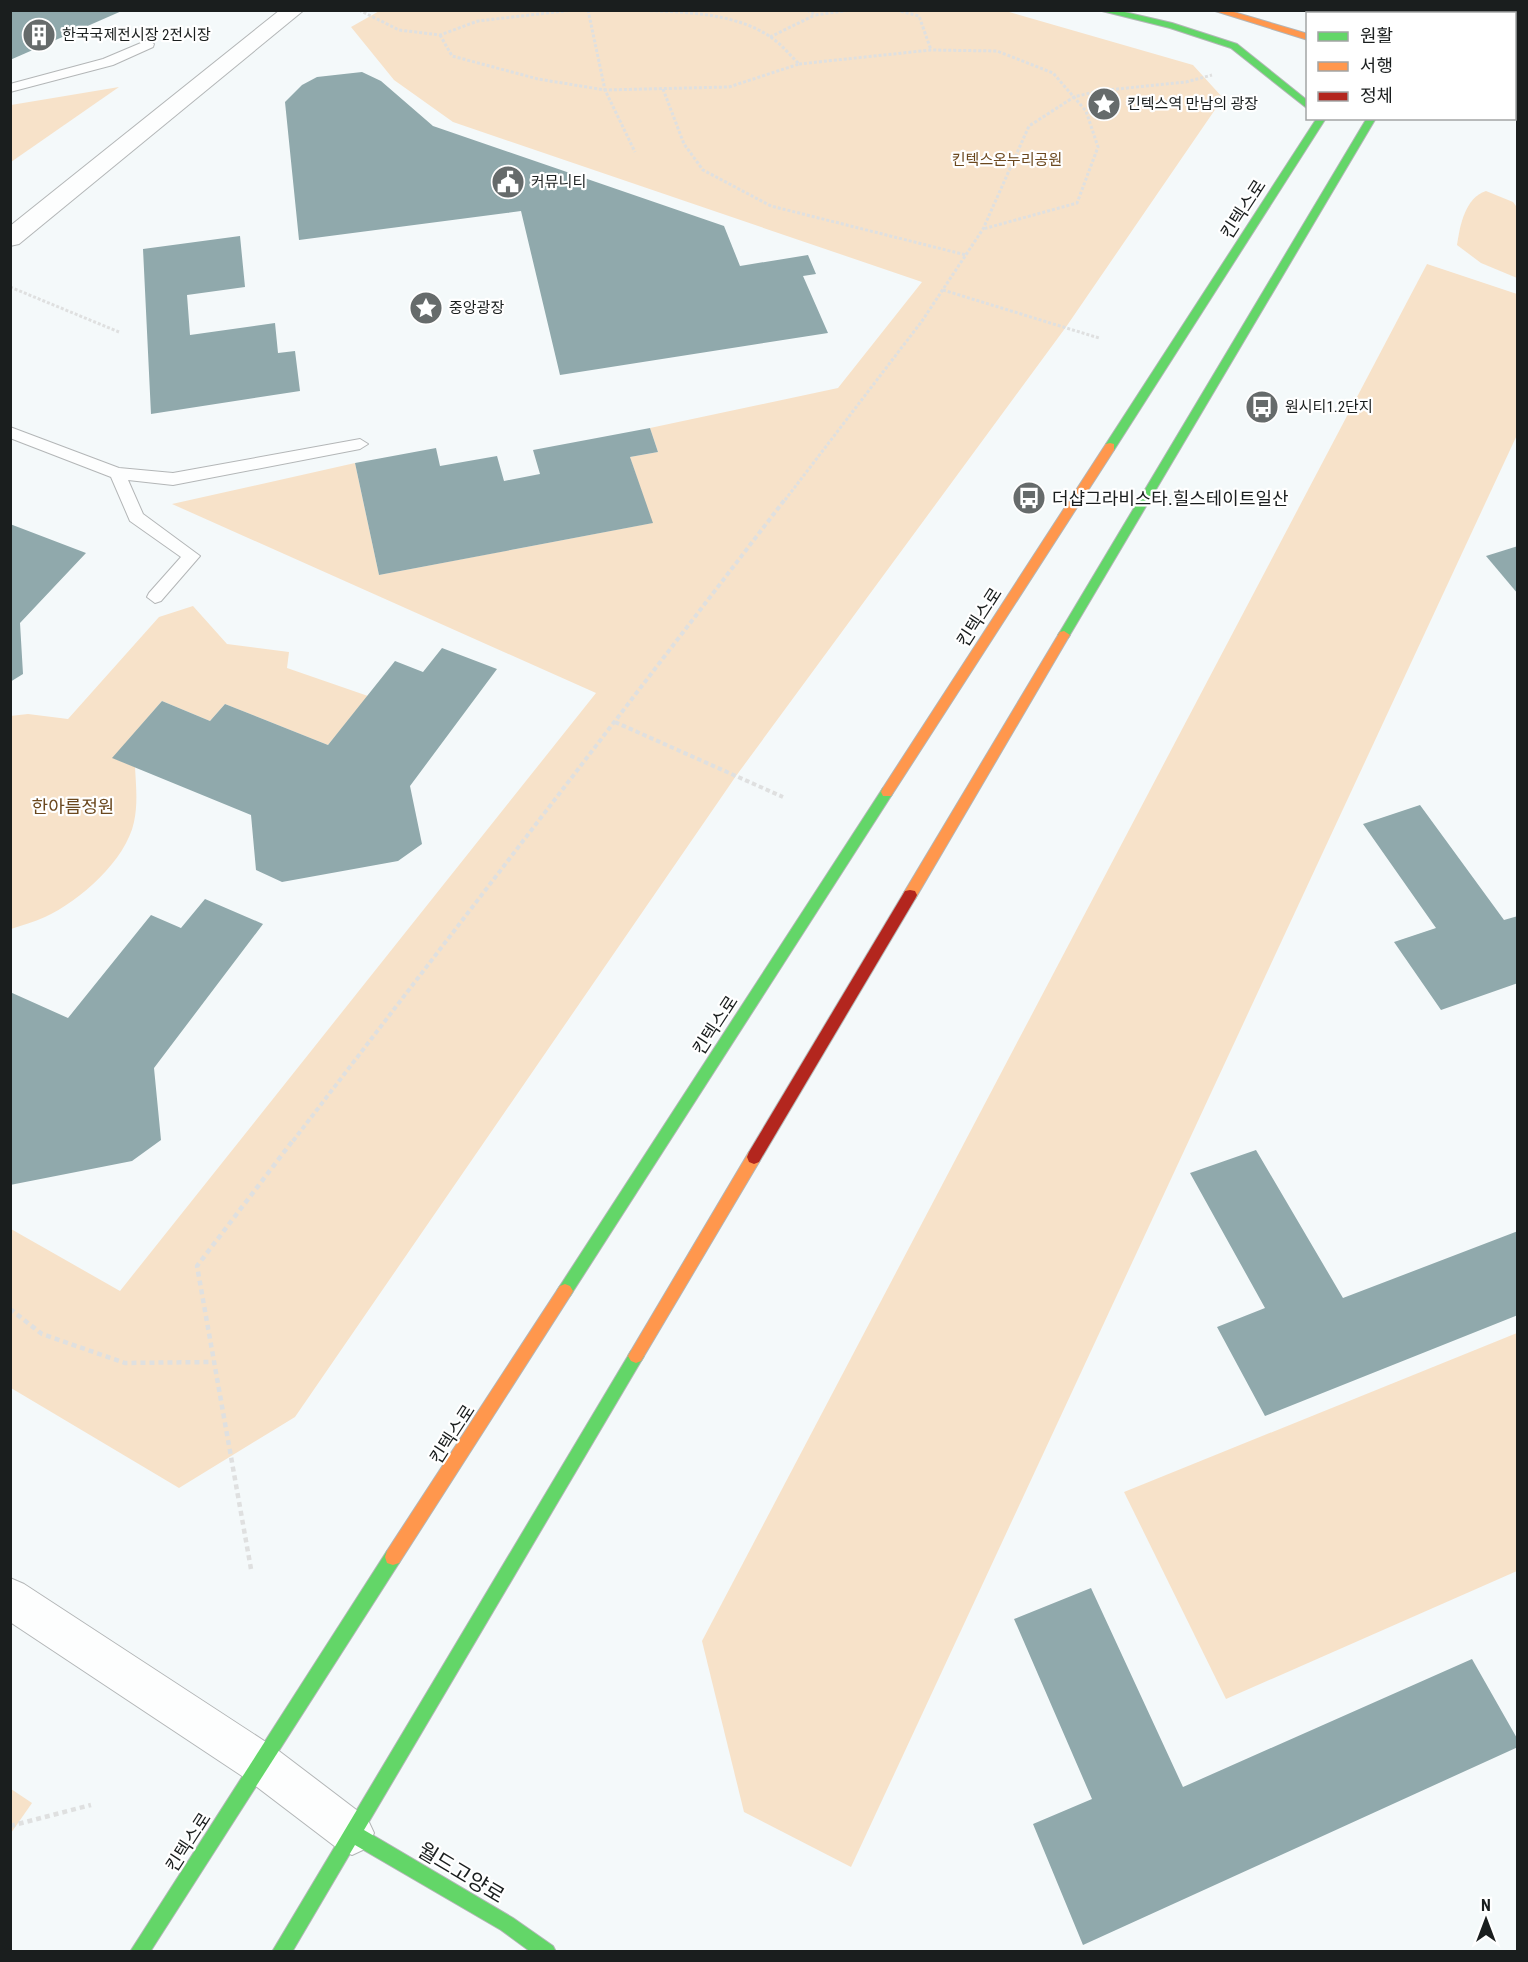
<svg xmlns="http://www.w3.org/2000/svg" width="1528" height="1962" font-family="'Roboto Condensed','Noto Sans KR',sans-serif">
<rect width="100%" height="100%" fill="#f4f9fa"/>
<g fill="#f7e2c9">
<polygon points="381,10 1002,10 1193,65 1223,98 1066,327 736,776 295,1417 179,1488 11,1388 11,1229 120,1291 596,693 172,504 355,463 379,575 652,523 630,457 658,452 650,428 838,388 922,282 453,122 394,80 351,27"/>
<polygon points="119,87 11,162 11,105"/>
<path d="M 1486,191 L 1513,202 L 1516,206 L 1517,278 L 1481,263 L 1457,245 C 1460,225 1465,198 1486,191 Z"/>
<polygon points="1427,264 1517,294 1517,435 851,1867 744,1812 702,1641"/>
<path d="M 193,606 L 227,644 L 289,652 L 287,668 L 368,696 L 328,745 L 225,704 L 210,721 L 162,701 L 113,758 L 135,767 C 136,785 138,804 134,822 C 126,860 80,901 45,917 C 34,922 22,925 11,929 L 10,716 L 28,714 L 68,719 L 159,617 Z"/>
<polygon points="1517,1333 1517,1571 1226,1699 1124,1492"/>
<polygon points="11,1789 32,1803 11,1833"/>
</g>
<g fill="#90a9ac">
<polygon points="10,10 124,10 10,60"/>
<polygon points="362,72 381,81 433,126 724,226 740,266 808,255 816,274 803,276 828,333 560,375 521,211 299,240 285,102 302,85 317,77"/>
<polygon points="240,236 245,287 187,295 190,335 275,323 278,353 295,351 300,391 151,414 143,249"/>
<polygon points="650,428 658,452 630,457 653,523 379,575 355,463 436,448 440,466 497,456 504,481 540,474 533,450"/>
<polygon points="10,524 86,553 20,623 23,674 10,682"/>
<polygon points="1518,546 1518,594 1486,556"/>
<polygon points="442,648 497,669 410,786 422,844 398,861 282,882 256,870 251,815 112,758 162,701 210,721 225,704 328,745 395,661 423,672"/>
<polygon points="1420,805 1504,920 1518,916 1518,983 1441,1010 1394,942 1436,928 1363,824"/>
<polygon points="205,899 263,924 154,1068 161,1140 132,1161 10,1185 10,992 68,1018 151,915 181,928"/>
<polygon points="1256,1150 1343,1298 1518,1231 1518,1315 1265,1416 1217,1327 1265,1308 1190,1173"/>
<polygon points="1091,1588 1183,1787 1472,1659 1518,1740 1518,1747 1083,1945 1033,1824 1092,1799 1014,1619"/>
</g>
<g fill="none" stroke-linecap="round" stroke-linejoin="round">
<defs>
<g id="lane">
<polygon points="148,40 154,44 153,47 113,65 10,92 10,84 103,59"/>
<polygon points="10,427 119,468 173,473 360,439 368,444 360,449 173,485 128,480 143,514 200,556 161,601 155,603 147,597 149,593 181,557 130,521 111,477 10,438"/>
</g>
<g id="street">
<polygon points="280,10 304,10 19,244 10,246 10,226"/>
<polygon points="10,1578 24,1584 275,1748 367,1818 374,1833 367,1848 352,1855 337,1848 245,1778 10,1622"/>
</g>
<g id="fast">
<polygon points="1098,10 1116,10 1172,23 1237,44 1308,101 1308,109 1231,48 1170,28"/>
<polygon points="1387,10 1396,10 1395,14 1386,14"/>
<polygon points="1431,10 1440,10 1439,14 1430,14"/>
<polygon points="1317,118 1326,118 1114,450 1106,450 1106,444"/>
<polygon points="1367,118 1376,118 1068,638 1060,638 1058,635 1060,632"/>
<polygon points="887,787 891,788 893,792 891,796 570,1296 565,1298 560,1296 557,1291 560,1286 883,788"/>
<polygon points="636,1349 641,1351 644,1356 641,1361 364,1830 513,1918 553,1946 556,1952 531,1952 501,1930 355,1845 292,1952 272,1952 631,1351"/>
<polygon points="393,1549 399,1551 401,1557 399,1563 150,1952 130,1952 387,1551"/>
</g>
<g id="slow">
<polygon points="1212,10 1227,10 1308,34 1308,40"/>
<polygon points="1514,65 1518,66 1518,72 1514,71"/>
<polygon points="1110,443 1114,444 1114,450 891,796 883,796 881,792 883,788 1106,444"/>
<polygon points="1064,631 1070,635 1068,638 915,899 905,899 903,895 905,891 1060,632"/>
<polygon points="754,1150 759,1152 761,1157 759,1162 641,1361 636,1363 631,1361 628,1356 631,1351 749,1152"/>
<polygon points="565,1284 570,1286 573,1291 570,1296 399,1563 393,1565 387,1563 385,1557 387,1551 560,1286"/>
</g>
<g id="jam">
<polygon points="1336,10 1347,10 1350,14 1339,14"/>
<polygon points="910,890 915,891 917,895 915,899 759,1162 754,1164 749,1162 747,1157 749,1152 905,891"/>
</g>
</defs>
<use href="#lane" stroke="#b3b6b7" stroke-width="2"/>
<use href="#street" stroke="#b3b6b7" stroke-width="2"/>
<use href="#fast" stroke="#b3b6b7" stroke-width="2"/>
<use href="#slow" stroke="#b3b6b7" stroke-width="2"/>
<use href="#jam" stroke="#b3b6b7" stroke-width="2"/>
<g stroke="#dfe0e0" stroke-width="3" stroke-dasharray="3 2" stroke-linecap="butt">
<polyline points="359,10 399,30 440,35 478,21 573,10"/>
<polyline points="588,10 605,90 635,152"/>
<polyline points="807,10 815,15 851,10"/>
<polyline points="896,10 919,16 931,50"/>
<path d="M 440,35 L 452,56 L 538,79 L 605,90 L 729,87 L 799,64 C 790,55 782,45 772,38 C 734,11 678,12 633,10"/>
<polyline points="770,37 815,15"/>
<polyline points="799,64 931,50 997,51 1053,73 1086,111 1098,147 1077,203 983,229"/>
<polyline points="663,89 684,144 703,170 771,206 966,255"/>
<polyline points="10,287 119,332"/>
<polyline points="943,290 1099,338"/>
<polyline points="785,500 922,321 983,229 1029,126 1074,97 1098,91 1186,82 1212,75"/>
</g>
<g stroke="#dfe0e0" stroke-width="4" stroke-dasharray="4.5 3" stroke-linecap="butt">
<polyline points="615,722 783,797"/>
<polyline points="293,1141 786,498"/>
</g>
<g stroke="#dfe0e0" stroke-width="4.5" stroke-dasharray="5 4" stroke-linecap="butt">
<polyline points="10,1309 42,1334 125,1363 213,1362"/>
<polyline points="251,1569 197,1266 294,1139"/>
<polyline points="10,1826 91,1805"/>
</g>
<use href="#lane" fill="#fdfefe" fill-rule="evenodd"/>
<use href="#street" fill="#fdfefe" fill-rule="evenodd"/>
<use href="#fast" fill="#63d668" fill-rule="evenodd"/>
<use href="#slow" fill="#ff974d" fill-rule="evenodd"/>
<use href="#jam" fill="#b3261e" fill-rule="evenodd"/>
</g>
<defs>
<symbol id="building-disc" viewBox="-11 -11 22 22"><circle r="9.5" fill="#666b6b" stroke="#fff"/><path d="M-4-6H4V6H1V3H-1V6H-4ZM-2.5-4.3h1.7v1.8h-1.7ZM.8-4.3h1.7v1.8H.8ZM-2.5-1h1.7V.8h-1.7ZM.8-1h1.7V.8H.8Z" fill="#fff"/></symbol>
<symbol id="sight-disc" viewBox="-11 -11 22 22"><circle r="9.5" fill="#666b6b" stroke="#fff"/><path d="M0-6L1.8-2.2L6-1.7L2.9 1.2L3.7 5.4L0 3.3L-3.7 5.4L-2.9 1.2L-6-1.7L-1.8-2.2Z" fill="#fff"/></symbol>
<symbol id="civic-disc" viewBox="-11 -11 22 22"><circle r="9.5" fill="#666b6b" stroke="#fff"/><path d="M-.6-6.5H3V-4.5H.6V-3L4-1V1h2V6H-6V1h2V-1L-.6-3ZM-1.2 2.5V6h2.4V2.5Z" fill="#fff"/></symbol>
<symbol id="bus-disc" viewBox="-11 -11 22 22"><circle r="9.5" fill="#666b6b" stroke="#fff"/><path d="M-5-6H5V4H4V6H2V4H-2V6H-4V4H-5ZM-3.5-4V0h7V-4ZM-3.5 1.2v1.5H-2V1.2ZM2 1.2v1.5H3.5V1.2Z" fill="#fff"/></symbol>
</defs>
<g fill-rule="evenodd">
<use href="#building-disc" x="20" y="16" width="38" height="38"/>
<use href="#sight-disc" x="1085" y="85" width="38" height="38"/>
<use href="#civic-disc" x="489" y="163" width="38" height="38"/>
<use href="#sight-disc" x="407" y="289" width="38" height="38"/>
<use href="#bus-disc" x="1243" y="388" width="38" height="38"/>
<use href="#bus-disc" x="1010" y="479" width="38" height="38"/>
</g>
<g text-anchor="middle" dominant-baseline="central" stroke-width="4.5" stroke-linejoin="round" paint-order="stroke">
<g font-size="15" fill="#1a1e1e" stroke="#fff" text-anchor="start">
<text x="62" y="35">한국국제전시장 2전시장</text>
<text x="1127" y="104">킨텍스역 만남의 광장</text>
<text x="531" y="182">커뮤니티</text>
<text x="449" y="308">중앙광장</text>
<text x="1285" y="407">원시티1.2단지</text>
</g>
<g font-size="15" fill="#6b481e" stroke="#fff">
<text x="1007" y="160">킨텍스온누리공원</text>
</g>
<g font-size="18" fill="#1a1e1e" stroke="#fff">
<text transform="translate(1243 209) rotate(-57)">킨텍스로</text>
<text transform="translate(979 617) rotate(-57)">킨텍스로</text>
<text transform="translate(715 1025) rotate(-57)">킨텍스로</text>
<text transform="translate(452 1434) rotate(-57)">킨텍스로</text>
<text transform="translate(188 1842) rotate(-57)">킨텍스로</text>
</g>
<g font-size="18" fill="#1a1e1e" stroke="#fff" text-anchor="start">
<text x="1052" y="498">더샵그라비스타.힐스테이트일산</text>
</g>
<g font-size="18" fill="#6b481e" stroke="#fff">
<text x="73" y="806">한아름정원</text>
</g>
<g font-size="21" fill="#1a1e1e" stroke="#fff">
<text transform="translate(461 1873) rotate(31)">월드고양로</text>
</g>
</g>
<rect width="1528" height="1962" fill="none" stroke="#1a1e1e" stroke-width="24"/>
<rect x="1306" y="12" width="210" height="108" fill="#ffffff" stroke="#a3a5a5" stroke-width="1.5"/>
<rect x="1318" y="32" width="30" height="9" fill="#63d668" stroke="#a3a5a5" stroke-width="1.5"/>
<text x="1360" y="42" font-size="18" fill="#1a1e1e">원활</text>
<rect x="1318" y="62" width="30" height="9" fill="#ff974d" stroke="#a3a5a5" stroke-width="1.5"/>
<text x="1360" y="72" font-size="18" fill="#1a1e1e">서행</text>
<rect x="1318" y="92" width="30" height="9" fill="#b3261e" stroke="#a3a5a5" stroke-width="1.5"/>
<text x="1360" y="102" font-size="18" fill="#1a1e1e">정체</text>
<g transform="translate(1486 1920)" stroke="#ffffff" stroke-width="4.5" paint-order="stroke">
<path d="M0-4.5L10 22L0 15L-10 22Z" fill="#1a1e1e"/>
<text y="-9" font-size="16" font-weight="bold" text-anchor="middle" fill="#1a1e1e">N</text>
</g>
</svg>
